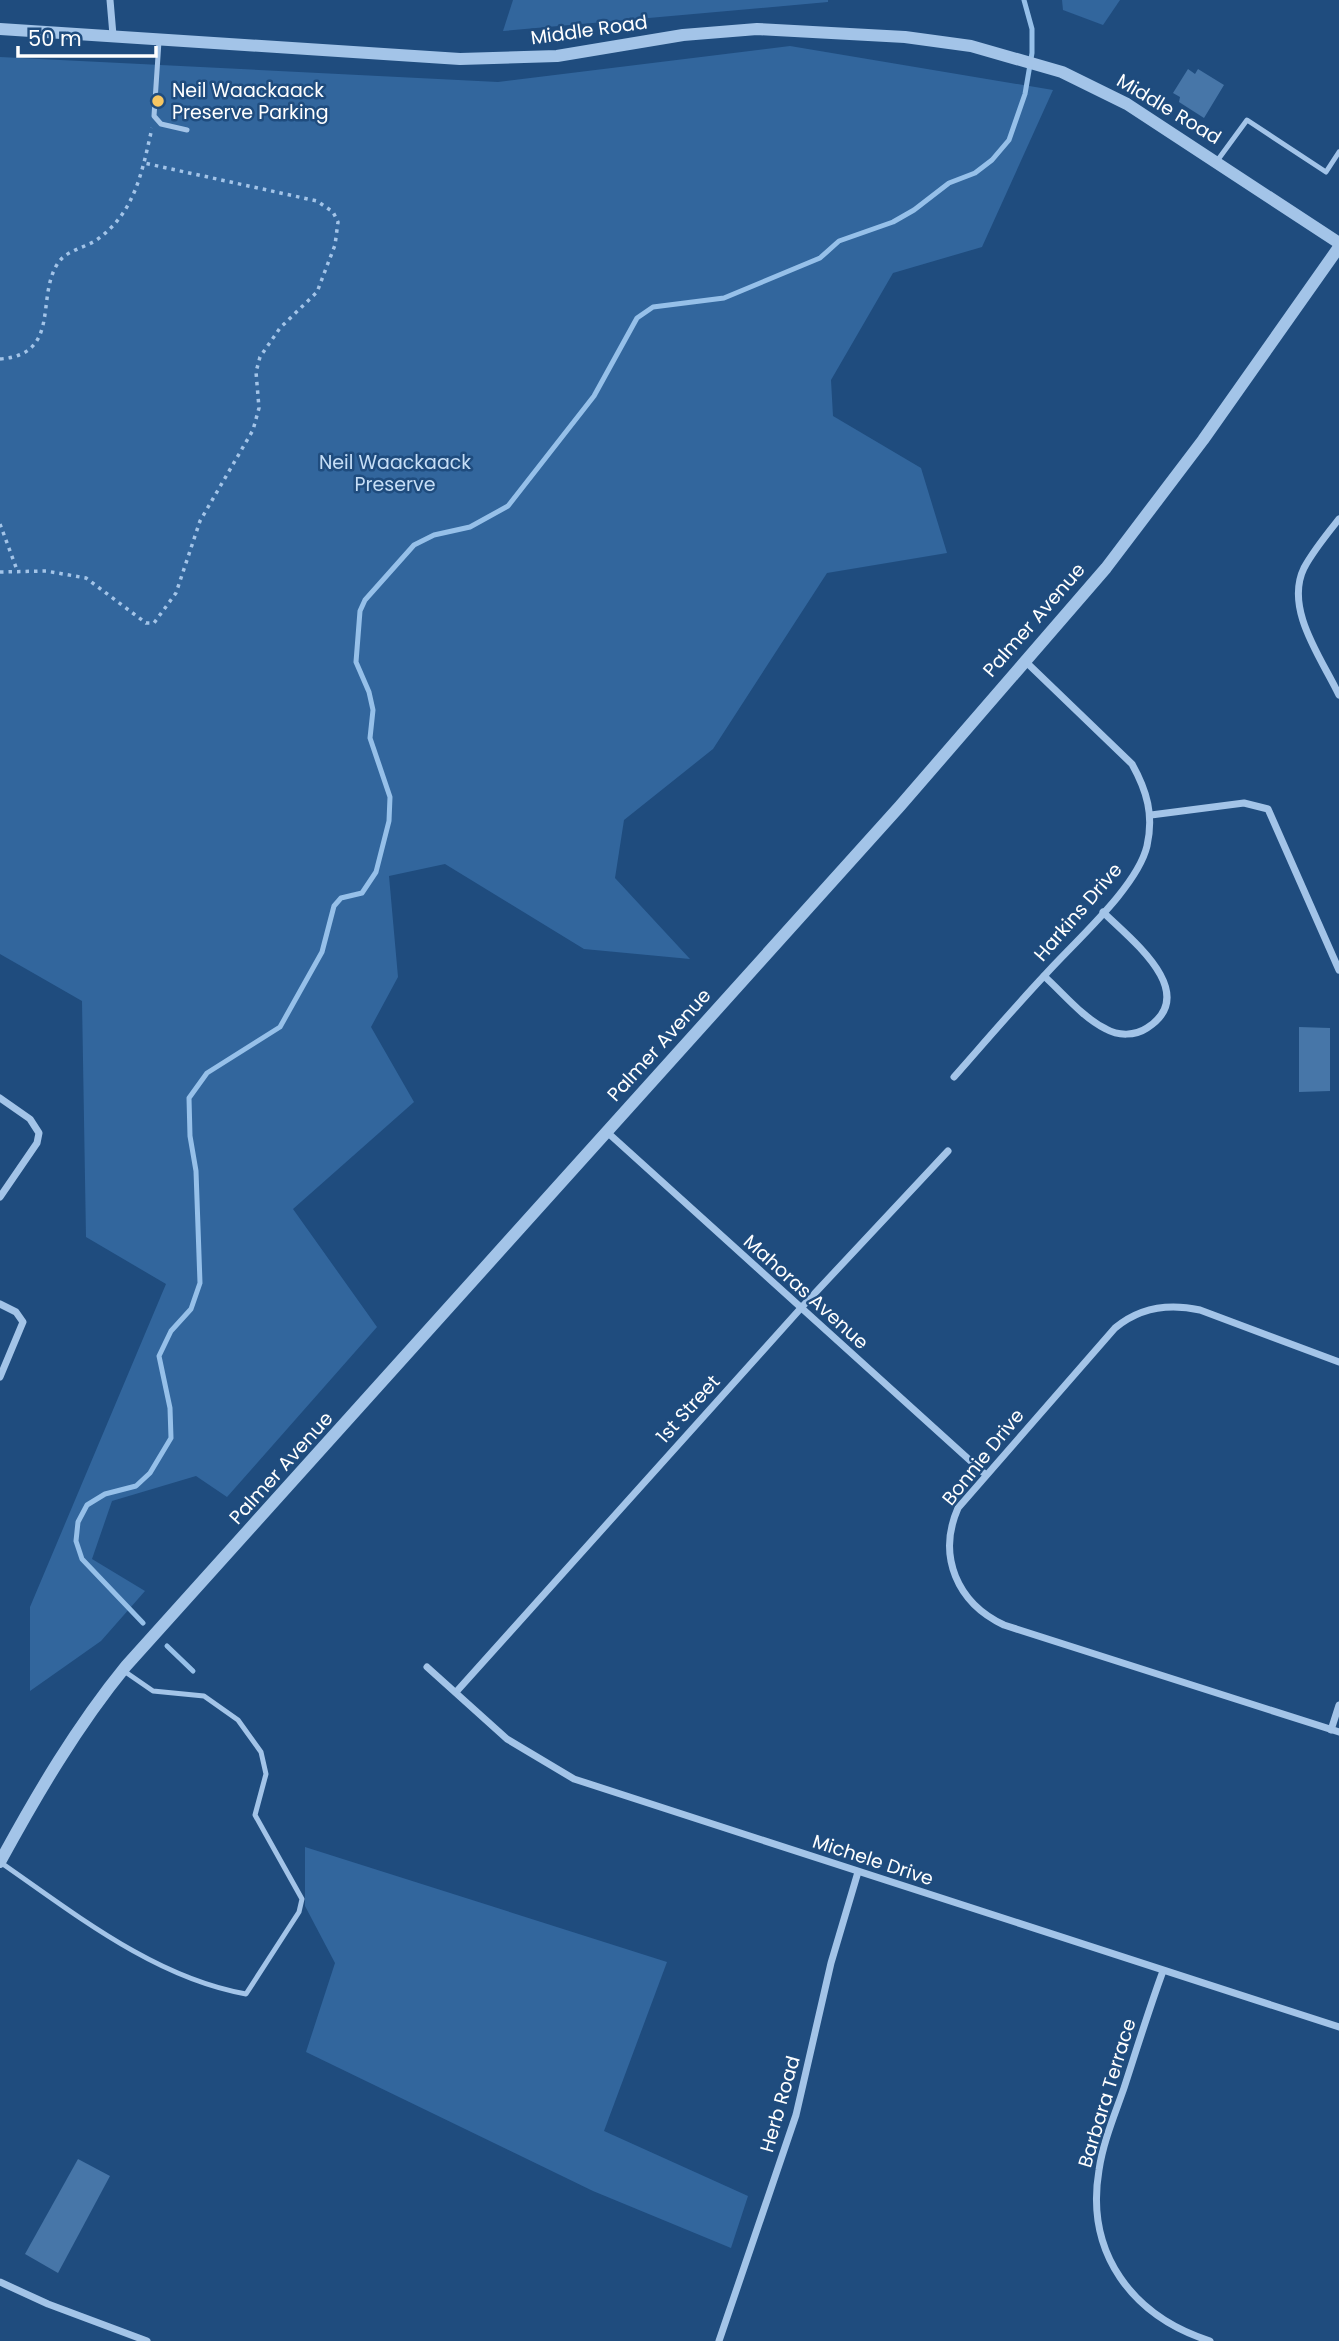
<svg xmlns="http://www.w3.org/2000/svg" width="1339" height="2341" font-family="Poppins,sans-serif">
<rect width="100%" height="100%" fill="#1f4c7e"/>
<g fill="#32669d">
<polygon points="513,0 828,0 828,2 503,31"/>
<polygon points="1062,0 1120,0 1103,25 1063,10"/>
<polygon points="790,46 1053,90 982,247 893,273 831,380 833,416 921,468 947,553 827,573 713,749 624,820 615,878 690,959 584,949 445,864 389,876 398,977 371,1027 414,1102 293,1209 377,1327 227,1497 196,1476 112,1501 92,1559 145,1591 101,1641 30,1691 30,1607 166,1284 86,1237 82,1001 0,954 0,57 498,82"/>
<polygon points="305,1847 667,1962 604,2131 748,2196 731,2248 593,2191 306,2052 335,1963 305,1906"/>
</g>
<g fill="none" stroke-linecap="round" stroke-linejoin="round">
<g stroke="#96c0e9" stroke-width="5">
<polyline points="143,1623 82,1559 76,1541 78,1522 87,1505 105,1494 136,1486 150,1473 171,1438 170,1408 159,1356 171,1331 191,1309 200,1283 196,1171 190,1136 189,1098 207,1073 280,1027 322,952 334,906 341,898 362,893 376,872 389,821 390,797 370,738 373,710 369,692 356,662 360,611 365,600 414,545 434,535 470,527 508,506 594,396 637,318 653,307 724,298 820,258 839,241 893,222 914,210 949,183 975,173 992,160 1009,140 1025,94 1032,53 1032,29 1024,0"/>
<polyline points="167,1646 193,1671"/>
</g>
</g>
<g fill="#4776a8">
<polygon points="1188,69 1195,74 1198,69 1224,85 1204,118 1179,102 1180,97 1173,93"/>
<polygon points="1299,1027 1330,1028 1330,1091 1299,1092"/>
<polygon points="78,2159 110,2176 58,2273 25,2254"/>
</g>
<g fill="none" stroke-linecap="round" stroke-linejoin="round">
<g stroke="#a3c4e8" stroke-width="3.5" stroke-dasharray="3.5 5" stroke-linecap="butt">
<path d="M 0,359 C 62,354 35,298 58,263 C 66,251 83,248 95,241 C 135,214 142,172 152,128"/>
<polyline points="0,524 17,570"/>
<polyline points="0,572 46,571 86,578 146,623 154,623 176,593 200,521 253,430 259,408 256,372 260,357 280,328 317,292 335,245 338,222 333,212 317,201 144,163"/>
</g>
<g stroke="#a3c4e8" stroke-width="5">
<polyline points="159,41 154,116 161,124 187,130"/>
<polyline points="1217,161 1247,120 1326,172 1339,152"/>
<path d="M 0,1862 C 75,1914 155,1978 246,1994 L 299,1912 L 302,1899 L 255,1815 L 266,1774 L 261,1752 L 238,1720 L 204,1696 L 153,1691 L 124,1671"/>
</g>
<g stroke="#a3c4e8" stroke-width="7">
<polyline points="110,0 113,35"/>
<path d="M 1339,519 C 1327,534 1313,551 1304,568 C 1284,609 1322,659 1339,695"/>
<polyline points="1151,815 1244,803 1268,809 1339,970"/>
<path d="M 1044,976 C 1063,993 1083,1018 1106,1029 C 1118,1036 1135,1036 1147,1028 C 1202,993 1129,938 1103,912"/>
<path d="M 954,1077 C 984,1043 1013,1009 1044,976 C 1073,943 1137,888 1147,846 C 1154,815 1147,791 1132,764 L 1025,661"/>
<polyline points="0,1098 30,1119 39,1133 37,1143 0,1197"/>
<polyline points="607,1132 985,1474"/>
<polyline points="0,1304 16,1312 23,1322 0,1377"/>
<path d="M 1339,1362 L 1200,1310 C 1168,1303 1140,1307 1115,1328 L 958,1508 C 937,1556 957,1603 1004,1625 L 1339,1732"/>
<polyline points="427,1667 507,1739 574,1779 1339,2027"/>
<polyline points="457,1691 801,1308 948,1151"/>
<polyline points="1331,1730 1339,1705"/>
<path d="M 1163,1971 C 1149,2009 1137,2048 1124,2088 C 1115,2114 1103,2142 1099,2170 C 1085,2253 1132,2316 1210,2341"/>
<polyline points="0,2282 48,2304 147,2341"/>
<polyline points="719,2341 796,2115 831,1963 858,1872"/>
</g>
<g stroke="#a3c4e8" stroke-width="12">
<polyline points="0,29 460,59 557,56 683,35 757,29 905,37 971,46 1062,72 1127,104 1339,243"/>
<path d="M 0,1862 C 37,1794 77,1726 126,1666 L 900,806 L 1106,568 L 1203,440 L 1339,247"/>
</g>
</g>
<circle fill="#f6c662" stroke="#1f4c7e" stroke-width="2.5" cx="158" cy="101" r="7"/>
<g text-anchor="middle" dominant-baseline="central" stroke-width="5" stroke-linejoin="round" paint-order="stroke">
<g font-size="19" fill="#fff" stroke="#1f4c7e">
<text transform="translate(589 30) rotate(-8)">Middle Road</text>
<text transform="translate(1169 109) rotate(31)">Middle Road</text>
<text transform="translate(1034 620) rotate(-49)">Palmer Avenue</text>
<text transform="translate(1078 912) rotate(-49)">Harkins Drive</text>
<text transform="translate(659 1045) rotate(-48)">Palmer Avenue</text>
<text transform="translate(806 1292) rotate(42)">Mahoras Avenue</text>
<text transform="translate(688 1409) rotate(-48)">1st Street</text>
<text transform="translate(983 1457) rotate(-51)">Bonnie Drive</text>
<text transform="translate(281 1468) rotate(-48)">Palmer Avenue</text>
<text transform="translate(873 1860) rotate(18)">Michele Drive</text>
<text transform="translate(1107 2093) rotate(-73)">Barbara Terrace</text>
<text transform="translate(780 2104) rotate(-74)">Herb Road</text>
</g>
<g font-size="19" fill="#fff" stroke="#1f4c7e" text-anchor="start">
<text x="172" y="90">Neil Waackaack<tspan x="172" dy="22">Preserve Parking</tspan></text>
</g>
<g font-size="19" fill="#c6def6" stroke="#1f4c7e">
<text x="395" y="462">Neil Waackaack<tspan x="395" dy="22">Preserve</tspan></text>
</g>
</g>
<path d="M18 46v10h138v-10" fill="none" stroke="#ffffff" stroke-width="3.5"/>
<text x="28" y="46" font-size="21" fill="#ffffff" stroke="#1f4c7e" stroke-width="5" paint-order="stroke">50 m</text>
</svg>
